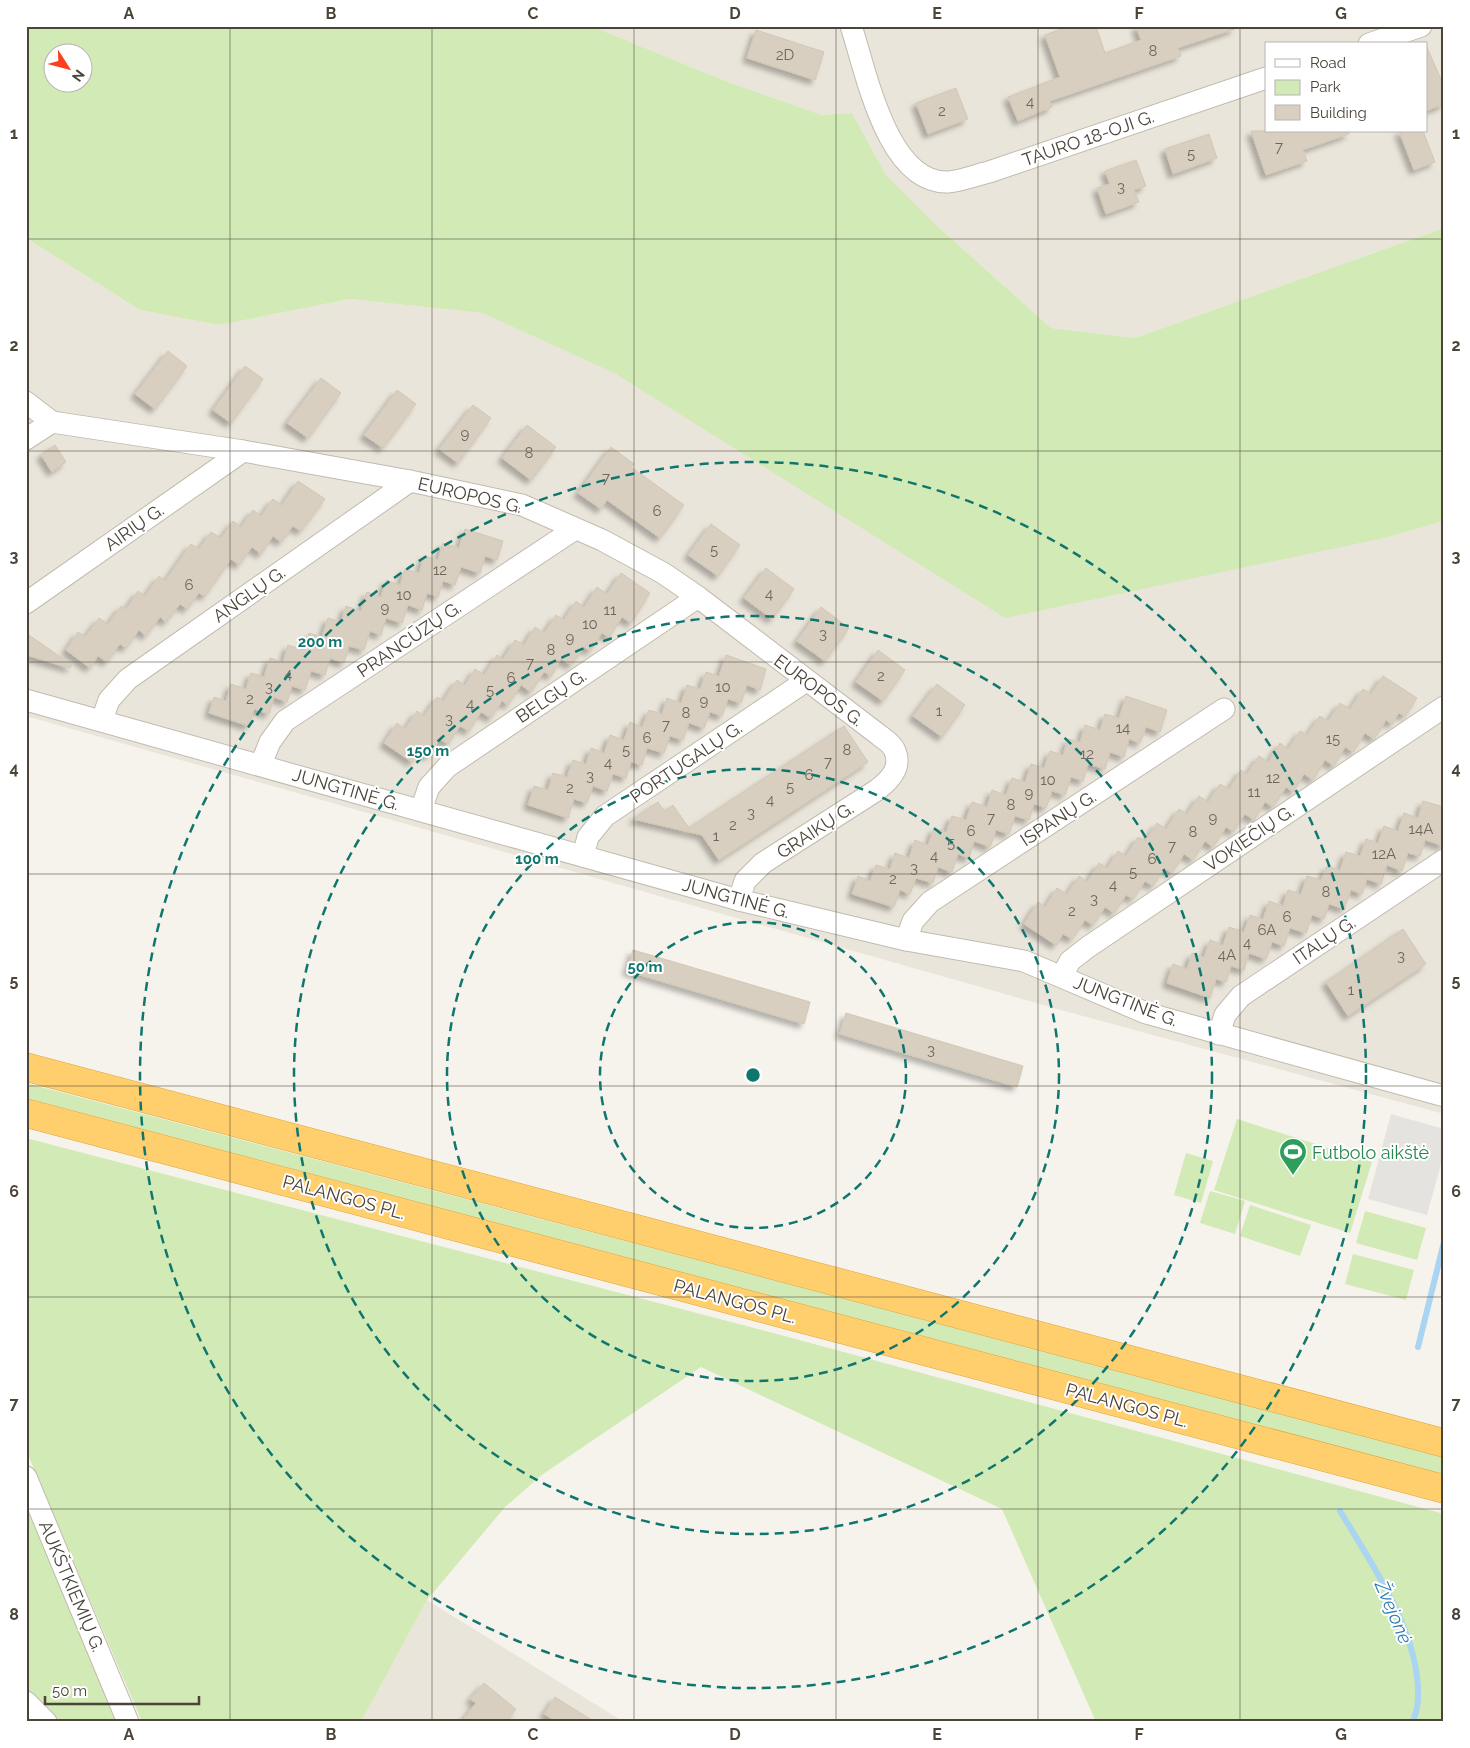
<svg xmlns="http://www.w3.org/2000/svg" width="1470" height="1748" font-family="Raleway,sans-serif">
<defs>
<filter id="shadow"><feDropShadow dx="-4.5" dy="4.5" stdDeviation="2.5" flood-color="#0004"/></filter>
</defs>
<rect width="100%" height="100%" fill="#f6f3ec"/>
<g fill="#eae5da" fill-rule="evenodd">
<path d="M 591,26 L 1444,26 L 1444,228 L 1135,338 L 1051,328 L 934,223 L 886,175 L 852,113 L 822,115 L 728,82 ZM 1266,44 L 1426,44 L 1426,131 L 1266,131 Z"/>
<polygon points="26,238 140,310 219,325 350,299 482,313 616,374 1388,537 1444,521 1444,1114 1061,1010 26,716"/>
<polygon points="427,1600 624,1722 361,1722"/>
</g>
<g fill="#d2eab5" fill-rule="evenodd">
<path d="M 26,26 L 591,26 L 728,82 L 822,115 L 852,113 L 886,175 L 934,223 L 1051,328 L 1135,338 L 1444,228 L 1444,521 L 1388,537 L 1005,618 L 616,374 L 482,313 L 350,299 L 219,325 L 140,310 L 26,238 ZM 82,52 L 82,82 L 52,82 L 52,52 Z"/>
<polygon points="26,1083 1444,1457 1444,1475 26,1098"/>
<polygon points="1237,1119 1372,1162 1350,1233 1214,1190"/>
<polygon points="26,1138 758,1329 1444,1514 1444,1722 1096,1722 1002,1509 701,1367 543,1474 505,1507 427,1600 361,1722 142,1722 26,1450"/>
<polygon points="1186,1153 1213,1161 1201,1203 1174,1195"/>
<polygon points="1210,1191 1245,1201 1235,1234 1200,1223"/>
<polygon points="1250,1205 1311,1225 1300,1256 1240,1236"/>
<polygon points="1365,1211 1426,1228 1417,1260 1356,1243"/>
<polygon points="1353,1254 1414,1270 1406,1300 1345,1284"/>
<polygon points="26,1505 117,1722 26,1722"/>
</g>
<polygon fill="#e5e3e0" points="1391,1114 1444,1129 1444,1153 1427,1215 1368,1199"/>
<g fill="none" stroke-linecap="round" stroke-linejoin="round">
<g stroke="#a9d4f2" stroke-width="6">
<polyline points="1418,1347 1444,1242"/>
<path d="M 1340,1511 C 1372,1564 1421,1635 1418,1699 C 1418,1707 1415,1715 1413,1722"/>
</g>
</g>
<g fill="#d8cfc1" stroke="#d3c7b4" filter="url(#shadow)">
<polygon points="1070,26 1096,26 1105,53 1141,40 1136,26 1234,26 1235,29 1178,48 1181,56 1050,101 1052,107 1018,121 1008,97 1060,77 1045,35"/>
<polygon points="756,30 824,52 815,80 747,58"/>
<polygon points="1426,45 1444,86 1444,104 1426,111"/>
<polygon points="956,88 968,119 928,134 916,103"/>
<polygon points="1251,131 1349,131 1349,134 1303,150 1307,161 1266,175"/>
<polygon points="1399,131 1423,131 1435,162 1414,170"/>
<polygon points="1209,134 1217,158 1173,174 1165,149"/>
<polygon points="1136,160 1146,186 1134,190 1139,202 1106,214 1097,188 1110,184 1105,171"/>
<polygon points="168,351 187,366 155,409 135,394"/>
<polygon points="245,366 263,379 231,423 213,410"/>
<polygon points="321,378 341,393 308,438 287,423"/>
<polygon points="397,390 416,404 383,448 364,435"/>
<polygon points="473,405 491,418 458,463 439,449"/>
<polygon points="527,425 556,447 531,480 502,458"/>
<polygon points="55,445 66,462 52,472 41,455"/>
<polygon points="611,447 634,464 631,467 684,505 660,538 607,500 601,509 578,493"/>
<polygon points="298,481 325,499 301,531 293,526 281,542 273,536 261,554 252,547 239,565 231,559 205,596 199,593 187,609 180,604 166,622 160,617 146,636 139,630 126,648 120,644 107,662 98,656 90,668 66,650 78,632 85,637 99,618 108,624 121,606 126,609 138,591 145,596 159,576 165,581 191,544 199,549 211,532 221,538 233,521 241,527 253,510 261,516 273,499 282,505"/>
<polygon points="711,524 740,545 718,576 688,555"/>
<polygon points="465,529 503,541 497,560 485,556 480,573 461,567 455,585 443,581 438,597 427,593 422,610 408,605 402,623 386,618 381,635 370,631 364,650 349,646 344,663 330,658 325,675 311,671 305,690 292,686 287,702 274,697 269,714 254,709 249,726 209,713 214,697 226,701 231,684 246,689 251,673 264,677 270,658 283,662 288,645 304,650 309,633 322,637 328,618 341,622 346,606 361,611 367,592 381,597 386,580 400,585 405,569 419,573 424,556 438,560 443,543 459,548"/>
<polygon points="766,568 794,589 772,619 744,598"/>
<polygon points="621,573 650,593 631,623 622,617 609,637 602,633 590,651 584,647 571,665 561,659 551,676 544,672 531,692 521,685 508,705 502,701 491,718 481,712 469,731 460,726 448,744 440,739 429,756 420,751 412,762 384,743 397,723 405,729 417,711 424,716 437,697 443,701 457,680 465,685 475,669 484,675 497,655 503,659 515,640 524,645 535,627 544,633 556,615 564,620 576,601 584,607 597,587 607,594"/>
<polygon points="821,607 849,628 825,661 797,641"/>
<polygon points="26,633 72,665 70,668 26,655"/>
<polygon points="878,650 905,670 883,701 856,682"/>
<polygon points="726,655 766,669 760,690 747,685 741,703 728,699 722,716 710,712 704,728 689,723 683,740 670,736 664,753 647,748 642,765 631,762 626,778 613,774 607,791 593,786 587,803 574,799 568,818 528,805 534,786 548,790 553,773 567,777 573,760 586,764 591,748 604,753 610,735 624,740 630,722 642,727 649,710 662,714 667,698 681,703 687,685 700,689 706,672 719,676"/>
<polygon points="1383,676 1417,698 1405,716 1399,713 1392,724 1386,720 1374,739 1365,733 1353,752 1345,747 1334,766 1325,760 1313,780 1304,774 1293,792 1286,787 1273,807 1265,802 1254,820 1245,814 1233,832 1226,827 1213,847 1205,841 1193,860 1184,854 1172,873 1164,868 1153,886 1145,881 1133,899 1126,895 1114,913 1105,907 1093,925 1085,920 1072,939 1063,934 1056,945 1024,924 1038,902 1045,907 1057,888 1067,894 1079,876 1087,882 1099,863 1107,868 1118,851 1126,856 1138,837 1145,841 1157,823 1166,829 1179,809 1187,814 1199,796 1208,802 1220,784 1229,789 1241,770 1247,774 1259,756 1268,762 1280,743 1288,749 1300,731 1307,735 1320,716 1328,721 1340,703 1350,709 1363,689 1371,694"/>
<polygon points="937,684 965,705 942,737 913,716"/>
<polygon points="1126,696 1167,710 1160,732 1146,727 1140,743 1129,739 1124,757 1110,752 1105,769 1088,764 1083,781 1071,777 1065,795 1052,791 1046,808 1034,804 1029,820 1015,816 1009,834 996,830 990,847 974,841 969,858 958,854 952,872 938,867 933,883 916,878 910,894 900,890 894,907 852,894 858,876 870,881 876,865 890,869 895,853 909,858 915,840 928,845 934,828 946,832 952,816 966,820 972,802 987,807 992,790 1006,795 1012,778 1025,782 1031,764 1044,768 1050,751 1063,755 1068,739 1080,742 1085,725 1100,730 1105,714 1119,718"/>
<polygon points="844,726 868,762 719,860 702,835 633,819 658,802 664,811 673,805 689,828"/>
<polygon points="1423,801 1444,807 1444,846 1425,840 1420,856 1408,853 1402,871 1387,865 1381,884 1367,879 1362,894 1351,890 1344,909 1329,904 1324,919 1312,915 1306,933 1290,928 1284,946 1272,942 1266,959 1249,953 1244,970 1231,966 1226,982 1216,979 1210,998 1167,983 1173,964 1187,969 1192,953 1204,957 1210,940 1223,945 1229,927 1244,932 1250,915 1263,919 1269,901 1283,906 1288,890 1301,894 1307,876 1321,880 1327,866 1340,870 1346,852 1360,856 1366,839 1378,843 1384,826 1398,831 1404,813 1418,818"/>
<polygon points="1403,929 1426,964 1348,1016 1326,982"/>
<polygon points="633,950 810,1002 804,1024 627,971"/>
<polygon points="846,1013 1023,1066 1017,1087 840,1034"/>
<polygon points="484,1683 516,1709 506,1722 461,1722 476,1703 470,1699"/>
<polygon points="555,1697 595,1722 557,1722 544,1714"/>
</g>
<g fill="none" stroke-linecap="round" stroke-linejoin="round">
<defs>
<g id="minor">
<path d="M 851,26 C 866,71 887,184 948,182 C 961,181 976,175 989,172 L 1266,78"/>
<polyline points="1369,44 1421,26"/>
<path d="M 26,402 L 52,422 L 243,451 L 410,481 L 522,505 L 602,540 L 663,573 L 698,597 L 879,735 C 884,739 892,744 894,749 C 903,767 890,780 877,790 L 763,863 L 745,881 L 739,900"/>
<polyline points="26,439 52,422"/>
<polyline points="26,603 243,451"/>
<polyline points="26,700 739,900 906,940 1024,961 1146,1013 1444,1096"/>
<polyline points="102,720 109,700 128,679 410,481"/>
<polyline points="261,764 270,742 285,721 575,529"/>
<polyline points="421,810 429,787 447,767 698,597"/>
<polyline points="583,856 588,837 605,816 806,681"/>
<polyline points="906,940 913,921 930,902 1224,709"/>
<polyline points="1062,976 1070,961 1088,947 1444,707"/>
<polyline points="1219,1034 1225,1015 1241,996 1444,860"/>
<polyline points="26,1477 128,1722"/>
<polyline points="26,1702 46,1722"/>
</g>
<g id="highway">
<polyline points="26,1067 1444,1443"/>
<polyline points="26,1113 1444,1489"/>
</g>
</defs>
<use href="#minor" stroke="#c2bbae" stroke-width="23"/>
<use href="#highway" stroke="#e0a43c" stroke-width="29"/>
<use href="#minor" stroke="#fff" stroke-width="21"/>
<use href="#highway" stroke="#ffcf6e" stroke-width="28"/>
</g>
<path fill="none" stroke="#4b4439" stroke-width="1" stroke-opacity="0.55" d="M 230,26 L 230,1722M 432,26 L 432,1722M 634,26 L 634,1722M 836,26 L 836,1722M 1038,26 L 1038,1722M 1240,26 L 1240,1722M 26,239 L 1444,239M 26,451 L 1444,451M 26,662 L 1444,662M 26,874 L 1444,874M 26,1086 L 1444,1086M 26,1297 L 1444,1297M 26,1509 L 1444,1509"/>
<g fill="none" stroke="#0f766e" stroke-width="2.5" stroke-dasharray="9 6">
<circle cx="753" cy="1075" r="153"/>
<circle cx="753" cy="1075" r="306"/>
<circle cx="753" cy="1075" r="459"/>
<circle cx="753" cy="1075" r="613"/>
</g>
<defs>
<symbol id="stadium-pin" viewBox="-11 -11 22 30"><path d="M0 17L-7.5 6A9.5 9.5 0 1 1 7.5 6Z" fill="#2e9e5b" stroke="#fff"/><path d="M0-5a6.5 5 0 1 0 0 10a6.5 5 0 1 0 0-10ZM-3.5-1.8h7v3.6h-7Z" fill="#fff"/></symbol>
</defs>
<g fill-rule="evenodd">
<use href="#stadium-pin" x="1277" y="1136" width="32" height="43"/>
</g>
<g text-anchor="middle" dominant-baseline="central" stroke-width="4" stroke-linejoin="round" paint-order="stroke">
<g font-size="15" fill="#6e675b">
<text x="1153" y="51">8</text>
<text x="785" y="55">2D</text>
<text x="1030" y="102">4</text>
<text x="942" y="111">2</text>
<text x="1279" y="147">7</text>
<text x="1191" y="154">5</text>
<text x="1121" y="187">3</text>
<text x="465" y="434">9</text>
<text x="529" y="453">8</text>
<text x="606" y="478">7</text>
<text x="657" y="511">6</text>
<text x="714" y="550">5</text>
<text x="440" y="570">12</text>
<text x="189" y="585">6</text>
<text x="769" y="594">4</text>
<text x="404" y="595">10</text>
<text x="385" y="608">9</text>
<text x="610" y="610">11</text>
<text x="590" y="624">10</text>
<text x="823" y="634">3</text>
<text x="570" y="638">9</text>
<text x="551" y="650">8</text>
<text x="530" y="663">7</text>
<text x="288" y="674">4</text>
<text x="881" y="676">2</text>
<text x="511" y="678">6</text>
<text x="269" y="687">3</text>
<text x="723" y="687">10</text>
<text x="490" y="690">5</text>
<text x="250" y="699">2</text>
<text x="704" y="701">9</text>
<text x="470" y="704">4</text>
<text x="939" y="711">1</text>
<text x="686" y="713">8</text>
<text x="449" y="719">3</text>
<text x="666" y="725">7</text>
<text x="1123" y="728">14</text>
<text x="647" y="738">6</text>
<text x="1333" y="739">15</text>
<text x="626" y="750">5</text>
<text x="847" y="750">8</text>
<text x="1087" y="754">12</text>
<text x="828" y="762">7</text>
<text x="608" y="763">4</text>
<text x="809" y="775">6</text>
<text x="590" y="776">3</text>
<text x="1273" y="778">12</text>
<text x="1048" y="780">10</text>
<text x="790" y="787">5</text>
<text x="570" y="788">2</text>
<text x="1254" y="792">11</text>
<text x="1029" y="793">9</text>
<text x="770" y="800">4</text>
<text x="1011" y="805">8</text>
<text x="751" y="813">3</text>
<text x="991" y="818">7</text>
<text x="1213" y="818">9</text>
<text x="733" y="825">2</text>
<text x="1421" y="829">14A</text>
<text x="971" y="831">6</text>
<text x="1193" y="832">8</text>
<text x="716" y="836">1</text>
<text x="951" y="843">5</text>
<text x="1172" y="846">7</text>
<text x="1384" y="854">12A</text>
<text x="934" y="856">4</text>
<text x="1152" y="859">6</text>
<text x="914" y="868">3</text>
<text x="1133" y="872">5</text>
<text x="893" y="879">2</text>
<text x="1113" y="885">4</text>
<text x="1326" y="892">8</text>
<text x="1094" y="899">3</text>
<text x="1072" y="911">2</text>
<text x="1287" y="917">6</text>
<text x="1267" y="930">6A</text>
<text x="1247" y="943">4</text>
<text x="1227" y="955">4A</text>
<text x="1401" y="956">3</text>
<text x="1351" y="990">1</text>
<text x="931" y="1050">3</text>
</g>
<g font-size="18" fill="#4b4439" stroke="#fff">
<text transform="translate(1088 138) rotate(-19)">TAURO 18-OJI G.</text>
<text transform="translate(470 495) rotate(13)">EUROPOS G.</text>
<text transform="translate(134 527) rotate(-35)">AIRIŲ G.</text>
<text transform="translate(249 594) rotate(-35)">ANGLŲ G.</text>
<text transform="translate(409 639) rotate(-34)">PRANCŪZŲ G.</text>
<text transform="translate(819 690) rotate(37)">EUROPOS G.</text>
<text transform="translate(551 696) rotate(-34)">BELGŲ G.</text>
<text transform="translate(686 762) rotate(-34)">PORTUGALŲ G.</text>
<text transform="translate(346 789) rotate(16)">JUNGTINĖ G.</text>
<text transform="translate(1058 818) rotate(-33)">ISPANŲ G.</text>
<text transform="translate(815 830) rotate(-33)">GRAIKŲ G.</text>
<text transform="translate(1249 838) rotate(-34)">VOKIEČIŲ G.</text>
<text transform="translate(736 898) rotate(15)">JUNGTINĖ G.</text>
<text transform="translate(1324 940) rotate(-34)">ITALŲ G.</text>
<text transform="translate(1126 1001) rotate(21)">JUNGTINĖ G.</text>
<text transform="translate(344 1197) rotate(15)">PALANGOS PL.</text>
<text transform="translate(735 1301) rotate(15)">PALANGOS PL.</text>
<text transform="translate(1127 1405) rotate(15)">PALANGOS PL.</text>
<text transform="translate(72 1586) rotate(67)">AUKŠTKIEMIŲ G.</text>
</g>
<g font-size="18" fill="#27864d" stroke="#fff" text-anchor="start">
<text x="1312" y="1152">Futbolo aikštė</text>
</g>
<g font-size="19" font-style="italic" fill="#2e7ab2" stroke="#fff">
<text transform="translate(1394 1612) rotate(67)">Žvejonė</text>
</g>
</g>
<circle cx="753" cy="1075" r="8" fill="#0f766e" stroke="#fff" stroke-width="2.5"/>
<g font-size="15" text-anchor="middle" font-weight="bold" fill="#0f766e" stroke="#fff" stroke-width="4" stroke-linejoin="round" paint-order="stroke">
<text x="320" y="647">200 m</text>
<text x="428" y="756">150 m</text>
<text x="537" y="864">100 m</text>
<text x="645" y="972">50 m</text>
</g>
<rect width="1470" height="1748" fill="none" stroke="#ffffff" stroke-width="55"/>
<rect x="1265" y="42" width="162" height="90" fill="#ffffff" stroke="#b7b4b0"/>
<rect x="1275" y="59" width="25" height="8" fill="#ffffff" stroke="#b7b4b0"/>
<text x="1310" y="68" font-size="15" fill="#4b4439">Road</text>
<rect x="1275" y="80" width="25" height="15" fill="#d2eab5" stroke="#b7b4b0"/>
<text x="1310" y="92" font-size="15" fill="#4b4439">Park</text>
<rect x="1275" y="105" width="25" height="15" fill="#d8cfc1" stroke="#b7b4b0"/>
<text x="1310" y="118" font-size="15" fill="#4b4439">Building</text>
<g transform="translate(68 68) rotate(126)"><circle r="24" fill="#ffffff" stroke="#b7b4b0"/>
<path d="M0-4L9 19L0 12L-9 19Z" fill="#fc3f1d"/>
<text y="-8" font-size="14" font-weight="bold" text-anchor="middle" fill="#4b4439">N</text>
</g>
<path d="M45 1696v8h154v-8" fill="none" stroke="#4b4439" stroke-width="2.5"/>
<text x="52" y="1696" font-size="15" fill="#4b4439" stroke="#ffffff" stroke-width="4" paint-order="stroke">50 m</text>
<rect x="28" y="28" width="1414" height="1692" fill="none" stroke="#4b4439" stroke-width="2"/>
<g font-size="16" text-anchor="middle" font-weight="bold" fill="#4b4439">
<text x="129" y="19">A</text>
<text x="331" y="19">B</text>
<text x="533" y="19">C</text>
<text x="735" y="19">D</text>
<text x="937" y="19">E</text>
<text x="1139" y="19">F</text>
<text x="1341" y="19">G</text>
<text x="14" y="139">1</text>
<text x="1456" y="139">1</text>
<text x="14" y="351">2</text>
<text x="1456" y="351">2</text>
<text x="14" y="562">3</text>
<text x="1456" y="562">3</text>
<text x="14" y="774">4</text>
<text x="1456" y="774">4</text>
<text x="14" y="986">5</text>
<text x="1456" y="986">5</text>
<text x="14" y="1197">6</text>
<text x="1456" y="1197">6</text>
<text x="14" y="1409">7</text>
<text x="1456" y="1409">7</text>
<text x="14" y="1620">8</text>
<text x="1456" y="1620">8</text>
<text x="129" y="1740">A</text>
<text x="331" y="1740">B</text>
<text x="533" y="1740">C</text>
<text x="735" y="1740">D</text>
<text x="937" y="1740">E</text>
<text x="1139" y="1740">F</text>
<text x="1341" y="1740">G</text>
</g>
</svg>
